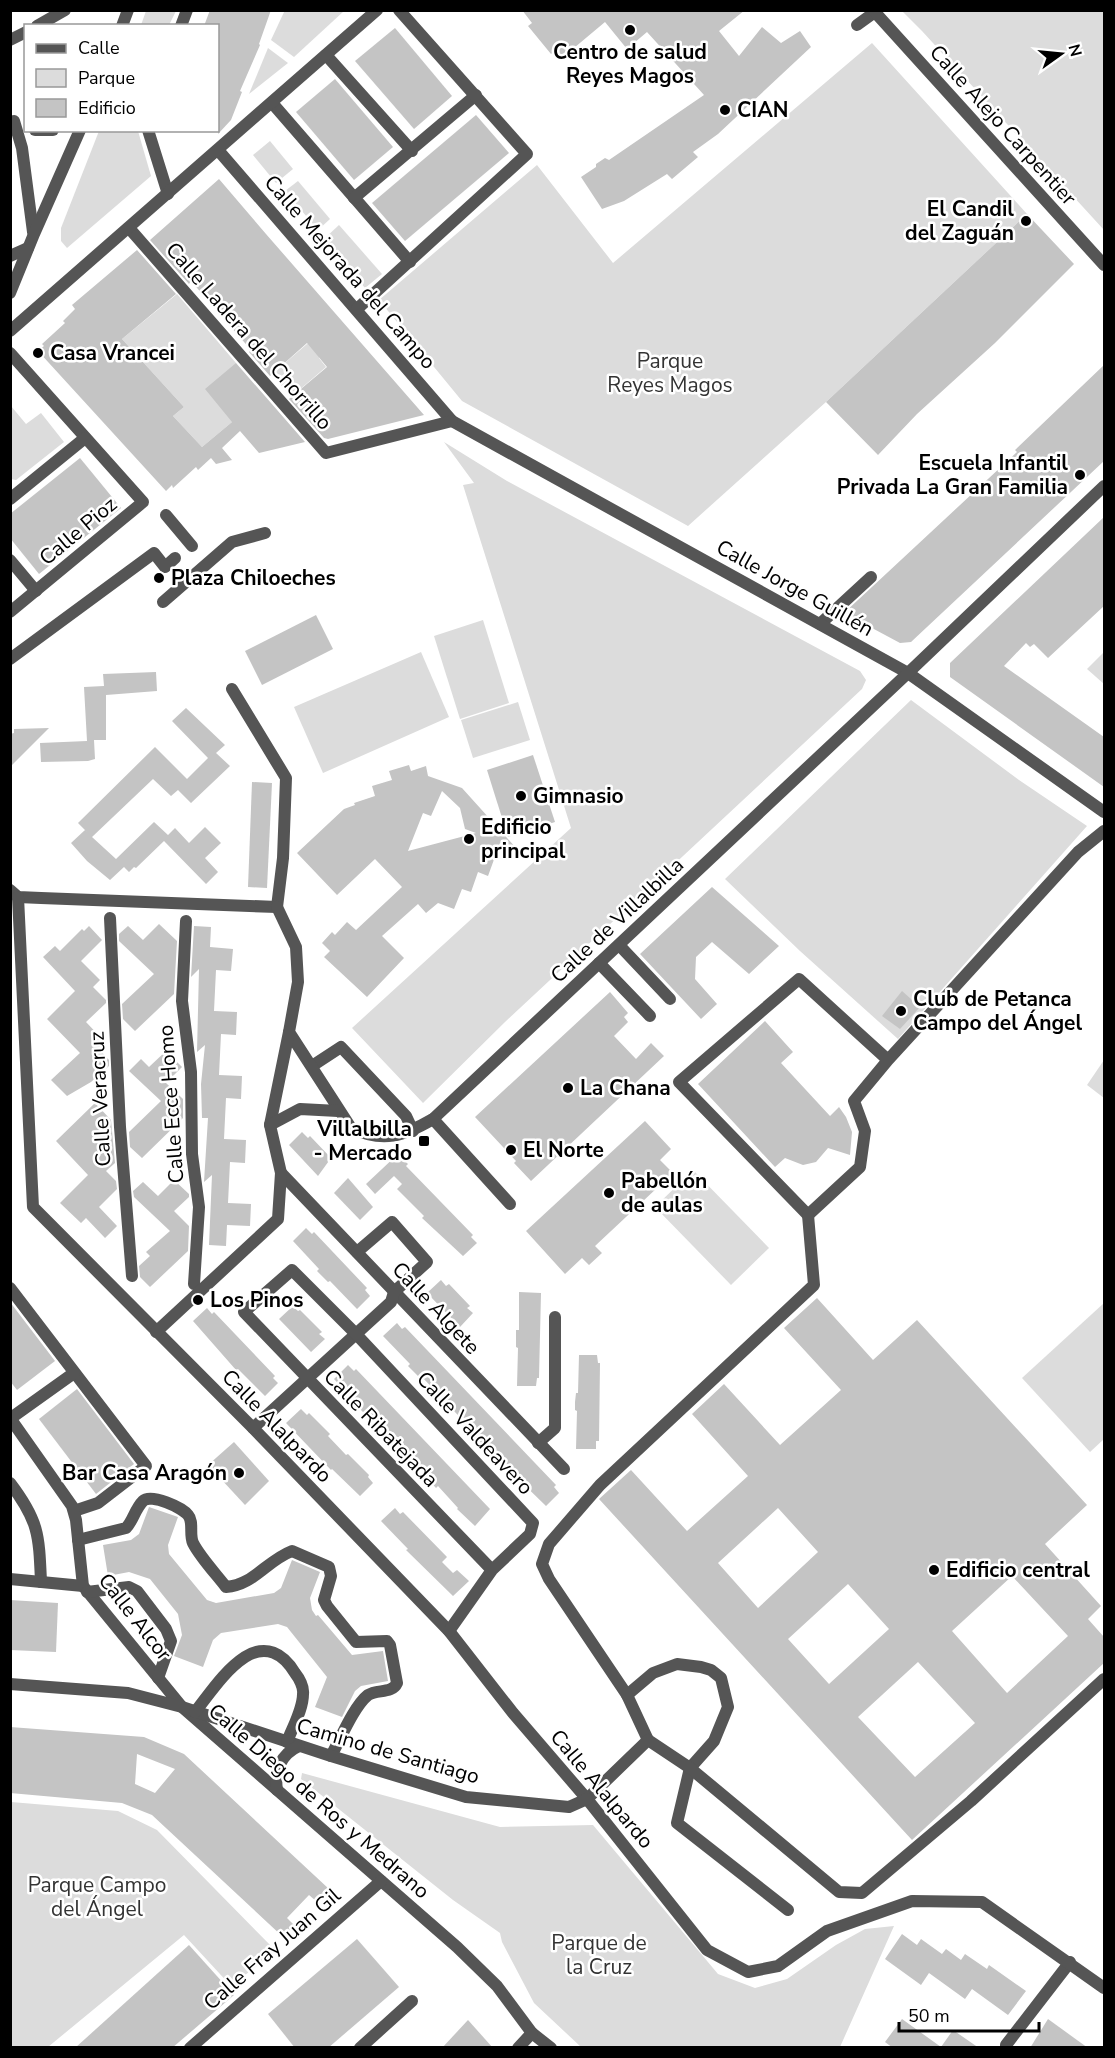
<svg xmlns="http://www.w3.org/2000/svg" width="1115" height="2058" font-family="'Nunito Sans',sans-serif">
<rect width="100%" height="100%" fill="#fff"/>
<g fill="#dcdcdc">
<polygon points="285,10 344,10 344,11 294,57 271,40"/>
<polygon points="146,11 146,10 176,11 169,25 141,25"/>
<polygon points="902,11 1104,11 1104,230 922,31"/>
<polygon points="872,43 1027,214 826,402 688,526 462,401 379,300 537,165 613,263"/>
<polygon points="268,48 288,63 249,94"/>
<polygon points="99,131 138,131 151,176 67,248 61,241 61,228"/>
<polygon points="270,141 293,169 276,183 253,155"/>
<polygon points="298,181 330,219 318,230 285,191"/>
<polygon points="339,225 382,274 365,288 324,239"/>
<polygon points="177,294 236,363 232,422 202,447 173,416 184,407 122,339"/>
<polygon points="328,326 319,358 326,367 291,397 272,374"/>
<polygon points="11,406 26,424 41,413 64,442 16,480 11,479"/>
<polygon points="444,442 507,481 860,671 866,680 862,689 505,1022 423,1103 352,1028 571,828 463,485 474,483"/>
<polygon points="483,620 509,703 460,719 434,636"/>
<polygon points="421,652 449,717 323,773 294,707"/>
<polygon points="1104,652 1104,684 1087,669"/>
<polygon points="911,700 1019,780 1087,826 898,1039 800,951 725,879"/>
<polygon points="518,702 530,740 473,758 461,720"/>
<polygon points="1104,1060 1104,1098 1087,1085"/>
<polygon points="693,1170 769,1248 731,1285 655,1207"/>
<polygon points="1104,1303 1104,1439 1090,1452 1022,1378"/>
<polygon points="302,1773 500,1827 593,1825 718,1974 755,1988 787,1979 836,1945 865,1929 894,1926 840,2047 581,2047 534,2003 502,1942 500,1933 453,1900 301,1779"/>
<polygon points="11,1802 118,1811 157,1830 276,1951 231,1986 184,1935 48,2047 11,2047"/>
</g>
<g fill="#c4c4c4" fill-rule="evenodd">
<polygon points="210,10 271,10 259,44 260,45 240,91 242,92 231,120 218,134 218,26 204,26"/>
<polygon points="522,10 745,10 719,31 739,56 762,27 781,43 800,31 811,47 718,134 693,152 698,157 672,179 667,174 624,201 602,209 581,177 596,167 596,164 605,158 609,160 704,95 647,32 627,49 605,22 562,58 556,50 551,54 528,26 532,23"/>
<polygon points="395,28 452,96 414,129 355,61"/>
<polygon points="335,79 393,147 354,180 296,112"/>
<polygon points="476,115 509,153 405,241 372,203"/>
<polygon points="219,179 266,234 424,415 328,439 324,438 289,399 327,367 307,343 270,376 249,352 251,350 191,281 189,284 150,240"/>
<polygon points="1027,214 1074,264 995,343 917,414 878,455 826,402"/>
<polygon points="137,250 176,294 122,339 184,407 173,416 202,447 232,422 205,389 236,363 305,442 259,453 240,431 222,448 232,460 216,464 211,458 198,470 196,467 173,488 172,485 166,491 38,351 44,346 42,344 65,323 63,321 75,309 72,305"/>
<polygon points="1104,365 1104,461 911,642 900,643 844,613 1017,452 1015,450"/>
<polygon points="80,458 121,508 39,574 10,538 10,514"/>
<polygon points="1104,517 1104,606 1048,658 1034,644 1030,647 1026,643 1004,666 1104,737 1104,787 950,677 950,663"/>
<polygon points="316,615 333,649 262,685 245,651"/>
<polygon points="156,672 157,691 106,695 106,740 94,740 95,759 88,761 41,762 40,743 87,741 84,687 104,686 103,674"/>
<polygon points="186,708 225,745 216,753 230,766 191,803 178,790 171,796 153,779 92,837 116,859 154,822 168,835 175,828 189,843 205,827 221,843 205,858 218,872 206,884 164,841 136,868 134,867 129,872 124,867 110,880 87,861 71,843 85,830 87,832 78,823 155,747 187,779 208,758 172,721"/>
<polygon points="49,728 10,767 10,734 14,733 14,729"/>
<polygon points="533,755 555,822 508,837 487,770"/>
<path d="M 409,765 L 411,771 L 426,766 L 428,776 L 462,788 L 517,849 L 500,843 L 488,876 L 478,872 L 471,892 L 462,889 L 454,909 L 438,903 L 426,913 L 418,904 L 382,936 L 404,958 L 367,997 L 324,957 L 330,951 L 322,943 L 332,932 L 335,935 L 347,922 L 356,930 L 402,887 L 375,859 L 337,895 L 297,853 L 344,809 L 355,805 L 354,803 L 375,796 L 372,786 L 392,780 L 389,771 ZM 442,791 L 460,808 L 465,829 L 476,833 L 408,851 L 423,813 L 431,816 Z"/>
<polygon points="252,782 272,783 267,888 248,887"/>
<polygon points="712,887 779,946 749,974 712,942 696,957 695,979 717,1004 701,1019 640,954"/>
<polygon points="159,924 177,941 174,994 135,1031 123,1019 122,1004 154,974 119,941 119,934 128,926 143,940"/>
<polygon points="89,926 102,940 81,961 100,980 93,987 106,1000 106,1003 86,1022 105,1042 98,1048 109,1060 109,1066 91,1082 67,1096 51,1080 80,1053 47,1019 75,991 43,957 55,946 60,951 82,929 84,931"/>
<polygon points="194,926 211,927 210,947 233,949 231,971 216,970 214,1011 237,1012 236,1035 221,1034 219,1075 242,1076 241,1099 226,1098 224,1139 246,1140 245,1163 230,1162 228,1203 251,1204 250,1226 227,1225 226,1246 209,1245 212,1175 204,1182 208,1118 202,1118 201,1084 205,1045 197,1052 199,969 191,977"/>
<polygon points="902,991 920,1007 900,1029 882,1016"/>
<polygon points="610,992 628,1013 624,1017 628,1022 614,1036 636,1059 651,1043 664,1056 531,1181 514,1163 516,1161 475,1117"/>
<polygon points="765,1021 793,1052 781,1063 830,1116 839,1107 846,1117 852,1132 850,1155 828,1148 816,1162 803,1165 785,1158 775,1167 698,1084"/>
<polygon points="166,1051 182,1067 166,1083 183,1099 183,1118 142,1158 130,1147 129,1132 161,1101 129,1071 141,1059 149,1067"/>
<polygon points="95,1103 111,1120 115,1163 106,1171 116,1181 117,1189 99,1207 117,1226 105,1238 86,1218 81,1223 60,1203 88,1175 56,1141"/>
<polygon points="645,1121 671,1149 660,1160 673,1173 595,1246 602,1253 589,1265 582,1258 565,1274 526,1231"/>
<polygon points="302,1132 308,1138 310,1136 331,1158 318,1176 289,1145"/>
<polygon points="398,1154 408,1164 406,1166 473,1235 471,1237 477,1243 463,1256 422,1218 424,1216 397,1189 402,1184 394,1176 375,1194 366,1184"/>
<polygon points="348,1178 373,1207 360,1220 334,1193"/>
<polygon points="174,1180 189,1194 189,1197 174,1211 189,1226 188,1251 150,1287 140,1277 139,1266 150,1256 146,1252 170,1231 134,1197 133,1191 143,1182 158,1196"/>
<polygon points="306,1228 312,1234 314,1232 367,1288 365,1290 370,1296 357,1309 330,1281 328,1282 317,1271 319,1269 293,1241"/>
<polygon points="441,1280 446,1286 449,1284 470,1306 467,1308 473,1313 460,1327 427,1293"/>
<polygon points="519,1292 541,1293 539,1378 537,1378 536,1386 517,1386 518,1348 516,1347 516,1330 519,1330"/>
<path d="M 817,1298 L 873,1360 L 917,1320 L 1087,1505 L 1045,1544 L 1101,1606 L 1088,1619 L 1104,1637 L 1104,1663 L 912,1840 L 599,1499 L 631,1470 L 687,1531 L 748,1476 L 692,1414 L 724,1384 L 780,1445 L 841,1390 L 784,1328 ZM 778,1508 L 818,1552 L 758,1608 L 718,1563 ZM 1012,1576 L 1068,1636 L 1007,1693 L 952,1631 ZM 848,1584 L 889,1629 L 829,1684 L 788,1639 ZM 918,1662 L 975,1723 L 915,1777 L 858,1717 Z"/>
<polygon points="10,1302 55,1361 17,1390 10,1381"/>
<polygon points="293,1306 298,1311 300,1310 322,1332 319,1334 325,1339 311,1352 279,1319"/>
<polygon points="207,1308 212,1314 214,1312 275,1376 273,1378 278,1383 265,1396 238,1369 236,1370 193,1321"/>
<polygon points="397,1323 402,1329 405,1327 556,1485 554,1487 559,1493 546,1506 472,1434 474,1432 454,1411 452,1412 440,1400 442,1398 422,1377 420,1378 408,1366 410,1364 383,1336"/>
<polygon points="579,1355 597,1355 598,1363 600,1363 599,1441 596,1441 596,1449 576,1449 577,1411 575,1410 575,1402 576,1393 578,1393"/>
<polygon points="348,1365 354,1371 356,1369 490,1509 475,1526 457,1509 458,1508 438,1486 436,1488 424,1475 426,1474 405,1452 403,1454 397,1448 392,1442 394,1440 373,1419 371,1420 359,1408 360,1406 334,1379"/>
<polygon points="77,1389 134,1464 96,1494 39,1419"/>
<polygon points="301,1409 307,1415 309,1413 330,1434 328,1436 346,1455 348,1454 369,1475 368,1477 373,1483 360,1496 332,1469 331,1470 286,1423"/>
<polygon points="234,1442 269,1481 245,1505 208,1465"/>
<polygon points="149,1507 178,1517 168,1545 169,1554 207,1600 216,1603 274,1593 281,1588 292,1560 320,1572 310,1598 312,1610 316,1616 318,1615 352,1655 383,1651 388,1681 361,1686 355,1691 342,1717 315,1707 327,1677 287,1627 278,1624 221,1633 213,1640 203,1667 174,1656 182,1635 178,1614 150,1579 129,1572 108,1576 103,1545 131,1540 139,1534"/>
<polygon points="395,1508 400,1514 403,1512 447,1557 442,1562 453,1573 457,1570 469,1581 453,1596 406,1550 408,1549 381,1521"/>
<polygon points="10,1600 58,1603 56,1652 10,1650"/>
<path d="M 10,1727 L 144,1737 L 184,1754 L 329,1889 L 316,1901 L 309,1895 L 287,1918 L 295,1926 L 283,1937 L 152,1815 L 122,1803 L 10,1793 ZM 137,1754 L 175,1769 L 155,1793 L 135,1784 Z"/>
<polygon points="902,1934 917,1945 921,1939 942,1954 946,1949 961,1960 965,1954 987,1969 989,1965 1026,1991 1008,2015 972,1989 965,1999 929,1973 921,1985 885,1959"/>
<polygon points="357,1939 399,1987 328,2048 295,2048 268,2014"/>
<polygon points="189,1945 234,1995 172,2048 75,2048"/>
<polygon points="902,2019 941,2047 953,2030 979,2048 893,2048 885,2042"/>
<polygon points="1048,2019 1088,2048 1030,2048"/>
<polygon points="468,2020 493,2048 442,2048"/>
</g>
<g fill="none" stroke-linecap="round" stroke-linejoin="round">
<g stroke="#555" stroke-width="12">
<polyline points="857,25 875,12"/>
<polyline points="181,26 187,10"/>
<polyline points="148,130 168,194"/>
<polyline points="820,624 871,577"/>
<polyline points="619,945 670,999"/>
<polyline points="599,963 650,1016"/>
<polyline points="888,1060 799,979 679,1082 808,1215 860,1167 865,1131 854,1101 888,1060 1078,852 1104,831"/>
<polyline points="312,1066 341,1047 406,1116 413,1131"/>
<polyline points="627,1695 653,1673 677,1664 701,1667 711,1670 721,1678 728,1707 714,1741 690,1768 677,1823 788,1910"/>
<polyline points="648,1740 627,1695 549,1579 542,1564 549,1544 600,1485 814,1285 808,1215"/>
<polyline points="587,1799 648,1740 690,1768 839,1892 862,1893 971,1801 1104,1679"/>
<polyline points="1006,2045 1070,1962"/>
</g>
<g stroke="#555" stroke-width="12">
<polyline points="166,515 192,546"/>
<polyline points="163,602 232,542 265,533"/>
<polyline points="10,659 154,553 165,567 175,558"/>
<polyline points="110,918 120,1127 132,1276"/>
<polyline points="186,921 182,1001 191,1072 192,1154 199,1207 194,1284"/>
<polyline points="360,2048 412,2001"/>
</g>
<g stroke="#555" stroke-width="12">
<polyline points="873,10 1104,265"/>
<polyline points="37,26 65,10"/>
<polyline points="122,26 128,10"/>
<polyline points="10,40 26,32"/>
<polyline points="326,55 412,151"/>
<polyline points="273,104 410,262"/>
<polyline points="14,121 22,148 33,232"/>
<polyline points="35,130 53,130"/>
<polyline points="218,150 452,421 908,673 1104,812"/>
<polyline points="354,198 476,95"/>
<polyline points="129,228 326,453 452,421"/>
<polyline points="10,256 28,248"/>
<polyline points="10,293 34,234 80,130"/>
<polyline points="357,309 527,154 399,10"/>
<polyline points="10,331 377,10"/>
<polyline points="10,353 143,502 10,612"/>
<polyline points="10,499 85,438"/>
<polyline points="10,560 36,591"/>
<polyline points="232,689 286,778 283,858 277,907"/>
<polyline points="10,890 18,897 41,898 277,907"/>
<polyline points="18,897 33,1207 253,1428 449,1631 513,1713 587,1799 707,1950 748,1972 778,1966 827,1931 912,1901 982,1902 1104,1988"/>
<path d="M 277,907 L 296,947 L 298,982 L 289,1032 L 351,1128 C 383,1143 404,1136 433,1119 L 908,673 L 1104,486"/>
<polyline points="433,1119 510,1204"/>
<polyline points="270,1125 289,1032"/>
<polyline points="281,1173 564,1469"/>
<polyline points="10,1288 146,1466 98,1503 74,1511"/>
<polyline points="156,1332 278,1219 281,1173 270,1125 300,1109 338,1111"/>
<polyline points="10,1418 72,1506 76,1520 83,1586 182,1707 457,1947 497,1986 532,2033 551,2048"/>
<polyline points="11,1418 74,1373"/>
<polyline points="253,1428 391,1302 394,1292 427,1262 392,1222 357,1252"/>
<polyline points="538,1443 555,1428 555,1317"/>
<path d="M 10,1483 C 39,1521 39,1535 41,1582"/>
<path d="M 78,1540 L 126,1528 C 133,1521 135,1509 143,1501 C 151,1493 183,1508 188,1515 C 194,1522 189,1534 193,1543 C 200,1557 216,1574 226,1587 C 254,1585 266,1561 292,1551 L 329,1567 L 331,1576 L 324,1600 L 327,1606 L 356,1642 L 387,1641 L 390,1645 L 397,1683 C 392,1694 377,1689 368,1695 C 354,1706 340,1740 331,1756"/>
<polyline points="10,1579 83,1586"/>
<polyline points="87,1592 129,1587 137,1591 166,1629 171,1641 158,1678"/>
<polyline points="449,1631 492,1570 530,1534 533,1523 356,1334 292,1270 244,1312 492,1570"/>
<polyline points="10,1684 128,1693 182,1707 331,1756 466,1797 569,1807 587,1799"/>
<path d="M 195,1712 C 210,1693 225,1670 245,1657 C 266,1644 283,1653 295,1673 C 299,1678 304,1687 303,1694 C 303,1710 292,1728 287,1742"/>
<path d="M 277,1790 C 274,1771 281,1754 299,1746"/>
<polyline points="190,2048 381,1881"/>
<polyline points="518,2048 532,2033"/>
</g>
</g>
<g fill="#000" stroke="#fff" stroke-width="2">
<circle cx="630" cy="30" r="6"/>
<circle cx="725" cy="110" r="6"/>
<circle cx="1026" cy="221" r="6"/>
<circle cx="38" cy="353" r="6"/>
<circle cx="1080" cy="475" r="6"/>
<circle cx="159" cy="578" r="6"/>
<circle cx="521" cy="796" r="6"/>
<circle cx="469" cy="839" r="6"/>
<circle cx="901" cy="1011" r="6"/>
<circle cx="568" cy="1088" r="6"/>
<rect x="418" y="1135" width="12" height="12" rx="3"/>
<circle cx="511" cy="1150" r="6"/>
<circle cx="609" cy="1193" r="6"/>
<circle cx="198" cy="1300" r="6"/>
<circle cx="239" cy="1473" r="6"/>
<circle cx="934" cy="1570" r="6"/>
</g>
<g text-anchor="middle" dominant-baseline="central" stroke-width="5" stroke-linejoin="round" paint-order="stroke">
<g font-size="21" font-weight="bold" fill="#000" stroke="#fff" text-anchor="start">
<text x="630" y="52" text-anchor="middle">Centro de salud<tspan x="630" dy="24">Reyes Magos</tspan></text>
<text x="737" y="110">CIAN</text>
<text x="1014" y="209" text-anchor="end">El Candil<tspan x="1014" dy="24">del Zaguán</tspan></text>
<text x="50" y="353">Casa Vrancei</text>
<text x="1068" y="463" text-anchor="end">Escuela Infantil<tspan x="1068" dy="24">Privada La Gran Familia</tspan></text>
<text x="171" y="578">Plaza Chiloeches</text>
<text x="533" y="796">Gimnasio</text>
<text x="481" y="827">Edificio<tspan x="481" dy="24">principal</tspan></text>
<text x="913" y="999">Club de Petanca<tspan x="913" dy="24">Campo del Ángel</tspan></text>
<text x="580" y="1088">La Chana</text>
<text x="412" y="1129" text-anchor="end">Villalbilla<tspan x="412" dy="24">- Mercado</tspan></text>
<text x="523" y="1150">El Norte</text>
<text x="621" y="1181">Pabellón<tspan x="621" dy="24">de aulas</tspan></text>
<text x="210" y="1300">Los Pinos</text>
<text x="227" y="1473" text-anchor="end">Bar Casa Aragón</text>
<text x="946" y="1570">Edificio central</text>
</g>
<g font-size="21" fill="#000" stroke="#fff">
<text transform="translate(1003 125) rotate(48)">Calle Alejo Carpentier</text>
<text transform="translate(350 272) rotate(49)">Calle Mejorada del Campo</text>
<text transform="translate(249 336) rotate(49)">Calle Ladera del Chorrillo</text>
<text transform="translate(78 531) rotate(-40)">Calle Pioz</text>
<text transform="translate(795 588) rotate(29)">Calle Jorge Guillén</text>
<text transform="translate(617 920) rotate(-43)">Calle de Villalbilla</text>
<text transform="translate(100 1099) rotate(-93)">Calle Veracruz</text>
<text transform="translate(171 1104) rotate(-94)">Calle Ecce Homo</text>
<text transform="translate(436 1308) rotate(47)">Calle Algete</text>
<text transform="translate(277 1426) rotate(46)">Calle Alalpardo</text>
<text transform="translate(381 1428) rotate(46)">Calle Ribatejada</text>
<text transform="translate(475 1433) rotate(47)">Calle Valdeavero</text>
<text transform="translate(135 1617) rotate(52)">Calle Alcor</text>
<text transform="translate(388 1751) rotate(16)">Camino de Santiago</text>
<text transform="translate(602 1789) rotate(50)">Calle Alalpardo</text>
<text transform="translate(319 1801) rotate(41)">Calle Diego de Ros y Medrano</text>
<text transform="translate(272 1949) rotate(-41)">Calle Fray Juan Gil</text>
</g>
<g font-size="21" fill="#333" stroke="#fff">
<text x="670" y="361">Parque<tspan x="670" dy="24">Reyes Magos</tspan></text>
<text x="97" y="1885">Parque Campo<tspan x="97" dy="24">del Ángel</tspan></text>
<text x="599" y="1943">Parque de<tspan x="599" dy="24">la Cruz</tspan></text>
</g>
</g>
<rect width="1115" height="2058" fill="none" stroke="#000000" stroke-width="24"/>
<rect x="24" y="24" width="195" height="108" fill="#ffffff" stroke="#999999" stroke-width="1.5"/>
<rect x="36" y="44" width="30" height="9" fill="#555555" stroke="#999999" stroke-width="1.5"/>
<text x="78" y="54" font-size="18" fill="#000000">Calle</text>
<rect x="36" y="69" width="30" height="18" fill="#dcdcdc" stroke="#999999" stroke-width="1.5"/>
<text x="78" y="84" font-size="18" fill="#000000">Parque</text>
<rect x="36" y="99" width="30" height="18" fill="#c4c4c4" stroke="#999999" stroke-width="1.5"/>
<text x="78" y="114" font-size="18" fill="#000000">Edificio</text>
<g transform="translate(1061 54) rotate(75)" stroke="#ffffff" stroke-width="4.5" paint-order="stroke">
<path d="M0-4.5L10 22L0 15L-10 22Z" fill="#000000"/>
<text y="-9" font-size="16" font-weight="bold" text-anchor="middle" fill="#000000">N</text>
</g>
<path d="M899 2022v9h140v-9" fill="none" stroke="#000000" stroke-width="3"/>
<text x="908" y="2022" font-size="18" fill="#000000" stroke="#ffffff" stroke-width="4.5" paint-order="stroke">50 m</text>
</svg>
